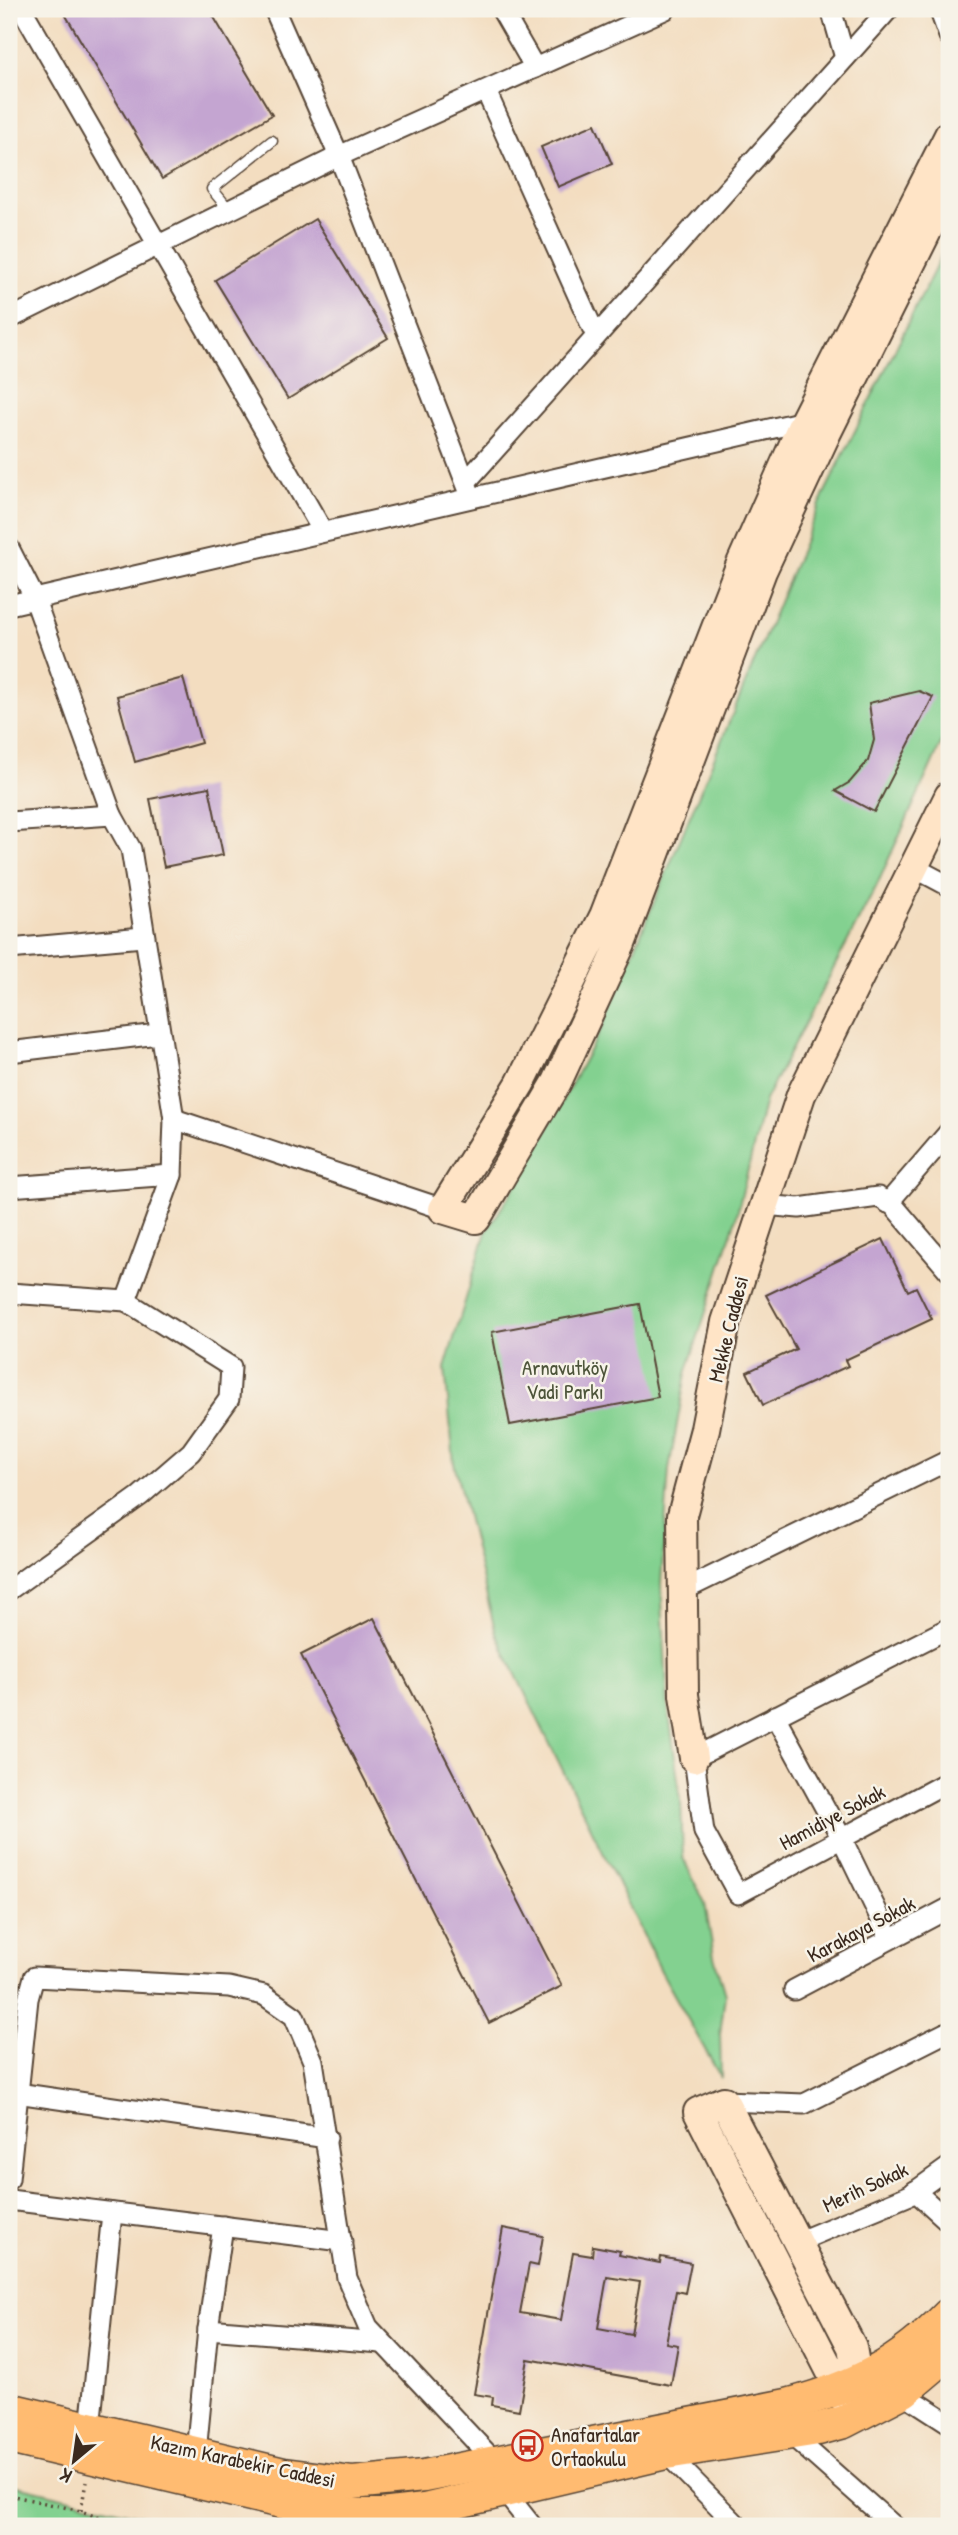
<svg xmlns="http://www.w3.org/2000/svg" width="958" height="2535" font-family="'Patrick Hand',sans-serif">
<rect width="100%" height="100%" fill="#f7f3e8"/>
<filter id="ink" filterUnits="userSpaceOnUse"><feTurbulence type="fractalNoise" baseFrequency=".0143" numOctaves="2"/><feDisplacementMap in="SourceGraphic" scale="14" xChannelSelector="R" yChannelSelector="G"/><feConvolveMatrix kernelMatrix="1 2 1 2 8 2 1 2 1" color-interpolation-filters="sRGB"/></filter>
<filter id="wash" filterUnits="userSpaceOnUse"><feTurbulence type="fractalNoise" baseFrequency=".00686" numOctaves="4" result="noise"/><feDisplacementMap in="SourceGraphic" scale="28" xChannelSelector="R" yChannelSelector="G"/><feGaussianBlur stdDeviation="1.57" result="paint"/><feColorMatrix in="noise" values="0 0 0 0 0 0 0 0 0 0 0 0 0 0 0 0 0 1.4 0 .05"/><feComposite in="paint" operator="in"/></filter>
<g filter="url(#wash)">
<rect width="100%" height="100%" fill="#f3ddc0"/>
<g fill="#83d190" stroke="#5f7e57" stroke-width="2">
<polygon points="949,240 949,726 877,885 765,1100 736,1218 686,1374 669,1469 661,1583 668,1707 681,1802 683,1858 705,1903 714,1957 725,1995 720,2034 721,2078 662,1973 496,1634 454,1463 445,1368 486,1232 522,1176 602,1027 825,492"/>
<polygon points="9,2484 184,2526 9,2526"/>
</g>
<g id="blocks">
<g fill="#c4a5d1" fill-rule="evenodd">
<polygon points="73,9 209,9 272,115 162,179 65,14"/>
<polygon points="595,124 612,164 558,187 541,147"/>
<polygon points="315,219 388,338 288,399 215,280"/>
<polygon points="183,678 201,743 135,762 117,696"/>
<polygon points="919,691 933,697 874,812 835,791 850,782 868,761 874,740 869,703"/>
<polygon points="209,787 223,855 164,867 150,799"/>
<polygon points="883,1239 908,1291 916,1287 932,1319 845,1360 848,1366 763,1405 747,1372 796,1349 766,1295"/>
<polygon points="640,1304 658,1397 510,1425 492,1332"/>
<polygon points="374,1618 562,1986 489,2023 301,1655"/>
<path d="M 503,2228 L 543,2236 L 538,2266 L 529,2264 L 520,2313 L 561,2320 L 573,2253 L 592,2256 L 593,2246 L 620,2251 L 619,2255 L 660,2263 L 661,2257 L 691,2263 L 685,2293 L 676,2291 L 666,2343 L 678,2345 L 671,2385 L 528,2359 L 519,2410 L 492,2405 L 493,2397 L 474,2394 ZM 607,2277 L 640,2282 L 631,2334 L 598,2328 Z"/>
</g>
</g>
</g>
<g filter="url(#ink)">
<use href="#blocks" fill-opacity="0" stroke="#574536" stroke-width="2"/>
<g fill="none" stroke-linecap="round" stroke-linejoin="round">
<defs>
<polyline id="lane" points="230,211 212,189 272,141"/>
<g id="street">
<polyline points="22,9 322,530"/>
<polyline points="274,9 339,156 469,491"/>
<polyline points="501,9 535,68"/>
<polyline points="831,9 845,58"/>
<polyline points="939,9 949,36"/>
<polyline points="486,91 596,336"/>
<polyline points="9,319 339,156 666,9"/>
<polyline points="466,482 889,9"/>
<polyline points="9,548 34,597 112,815 131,849 174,1119 172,1175 126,1301 9,1293"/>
<polyline points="9,605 804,421"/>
<polyline points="9,822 112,815"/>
<polyline points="915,868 949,886"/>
<polyline points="9,949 143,937"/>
<polyline points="9,1052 158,1034"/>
<polyline points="174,1119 443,1209"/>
<polyline points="9,1187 172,1175"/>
<polyline points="888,1203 949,1132"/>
<polyline points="763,1205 799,1208 878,1197 893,1205 949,1271"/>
<polyline points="9,1590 140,1496 191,1452 229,1399 231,1367 126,1301"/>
<polyline points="684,1590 949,1460"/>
<polyline points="949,1628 694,1758 704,1832 738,1894 949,1781"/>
<polyline points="775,1716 841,1837 890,1938"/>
<polyline points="794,1990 949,1908"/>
<polyline points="17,2093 327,2138"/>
<polyline points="724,2101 804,2104 949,2031"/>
<polyline points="9,2179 28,1999 34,1977 229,1987 264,1995 294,2016 313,2061 347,2278 368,2327 495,2462"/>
<polyline points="915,2191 949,2222"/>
<polyline points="9,2200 342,2241"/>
<polyline points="797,2242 910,2195 949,2167"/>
<polyline points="208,2329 381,2343"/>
<polyline points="901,2392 949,2423"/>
<polyline points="90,2428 112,2213"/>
<polyline points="789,2433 894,2526"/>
<polyline points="196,2453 208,2329 223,2226"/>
<polyline points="666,2453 738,2526"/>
<polyline points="504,2491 532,2526"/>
</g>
<g id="secondary">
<polyline points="949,135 804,421 740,566 604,916 520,1084 443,1209 476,1219 557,1082 621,944 762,571 827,432 949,187"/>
<polyline points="694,1758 684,1695 682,1515 705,1429 726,1322 801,1095 949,796"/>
<polygon points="724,2101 852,2347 858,2382 854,2417 698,2112"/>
</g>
<g id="primary">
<path d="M 9,2409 L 284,2474 L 353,2483 L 424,2476 L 787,2405 C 856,2387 899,2365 949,2314"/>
<polyline points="9,2438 281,2502 355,2515 381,2515 424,2510 666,2453 818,2429 844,2422 904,2391 949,2353"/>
</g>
</defs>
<use href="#lane" stroke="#574536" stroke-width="13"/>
<use href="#street" stroke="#574536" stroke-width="23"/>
<use href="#secondary" stroke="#574536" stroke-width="32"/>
<use href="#primary" stroke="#574536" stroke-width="35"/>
<g stroke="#574536" stroke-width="3.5" stroke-dasharray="2 5" stroke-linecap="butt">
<polyline points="9,2495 81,2511 121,2526"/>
<polyline points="81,2511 86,2482"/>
</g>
<use href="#lane" stroke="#fff" stroke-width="10"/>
<use href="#street" stroke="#fff" stroke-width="19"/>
<use href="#secondary" stroke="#ffe4c6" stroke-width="28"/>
<use href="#primary" stroke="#ffbb71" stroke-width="32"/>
</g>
</g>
<defs>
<symbol id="bus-ring" viewBox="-11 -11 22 22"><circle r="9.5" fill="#f7f3e8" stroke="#c8321e" stroke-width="1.5"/><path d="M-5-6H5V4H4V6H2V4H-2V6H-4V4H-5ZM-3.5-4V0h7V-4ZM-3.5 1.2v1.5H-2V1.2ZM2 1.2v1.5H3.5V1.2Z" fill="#c8321e"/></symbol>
</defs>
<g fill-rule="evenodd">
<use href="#bus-ring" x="510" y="2428" width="35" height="35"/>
</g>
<g text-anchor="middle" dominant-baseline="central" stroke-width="5" stroke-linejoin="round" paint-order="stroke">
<g font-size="21" fill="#3b2a1e" stroke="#f7f3e8">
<text transform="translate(728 1329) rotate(-76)">Mekke Caddesi</text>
<text transform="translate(832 1817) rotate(-28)">Hamidiye Sokak</text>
<text transform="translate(861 1929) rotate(-28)">Karakaya Sokak</text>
<text transform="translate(865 2187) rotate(-25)">Merih Sokak</text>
<text transform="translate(243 2461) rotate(12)">Kazım Karabekir Caddesi</text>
</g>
<g font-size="21" fill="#4d543a" stroke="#f7f3e8">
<text x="565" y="1367">Arnavutköy<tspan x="565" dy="24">Vadi Parkı</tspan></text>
</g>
<g font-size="21" fill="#3b2a1e" stroke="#f7f3e8" text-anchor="start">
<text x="551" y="2434">Anafartalar<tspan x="551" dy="24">Ortaokulu</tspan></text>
</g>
</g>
<rect width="958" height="2535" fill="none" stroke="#f7f3e8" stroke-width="35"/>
<g transform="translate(74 2461) rotate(209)" stroke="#f7f3e8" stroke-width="5" paint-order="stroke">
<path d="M0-5L12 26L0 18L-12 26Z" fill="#3b2a1e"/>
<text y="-10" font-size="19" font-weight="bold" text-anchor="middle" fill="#3b2a1e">K</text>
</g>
</svg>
